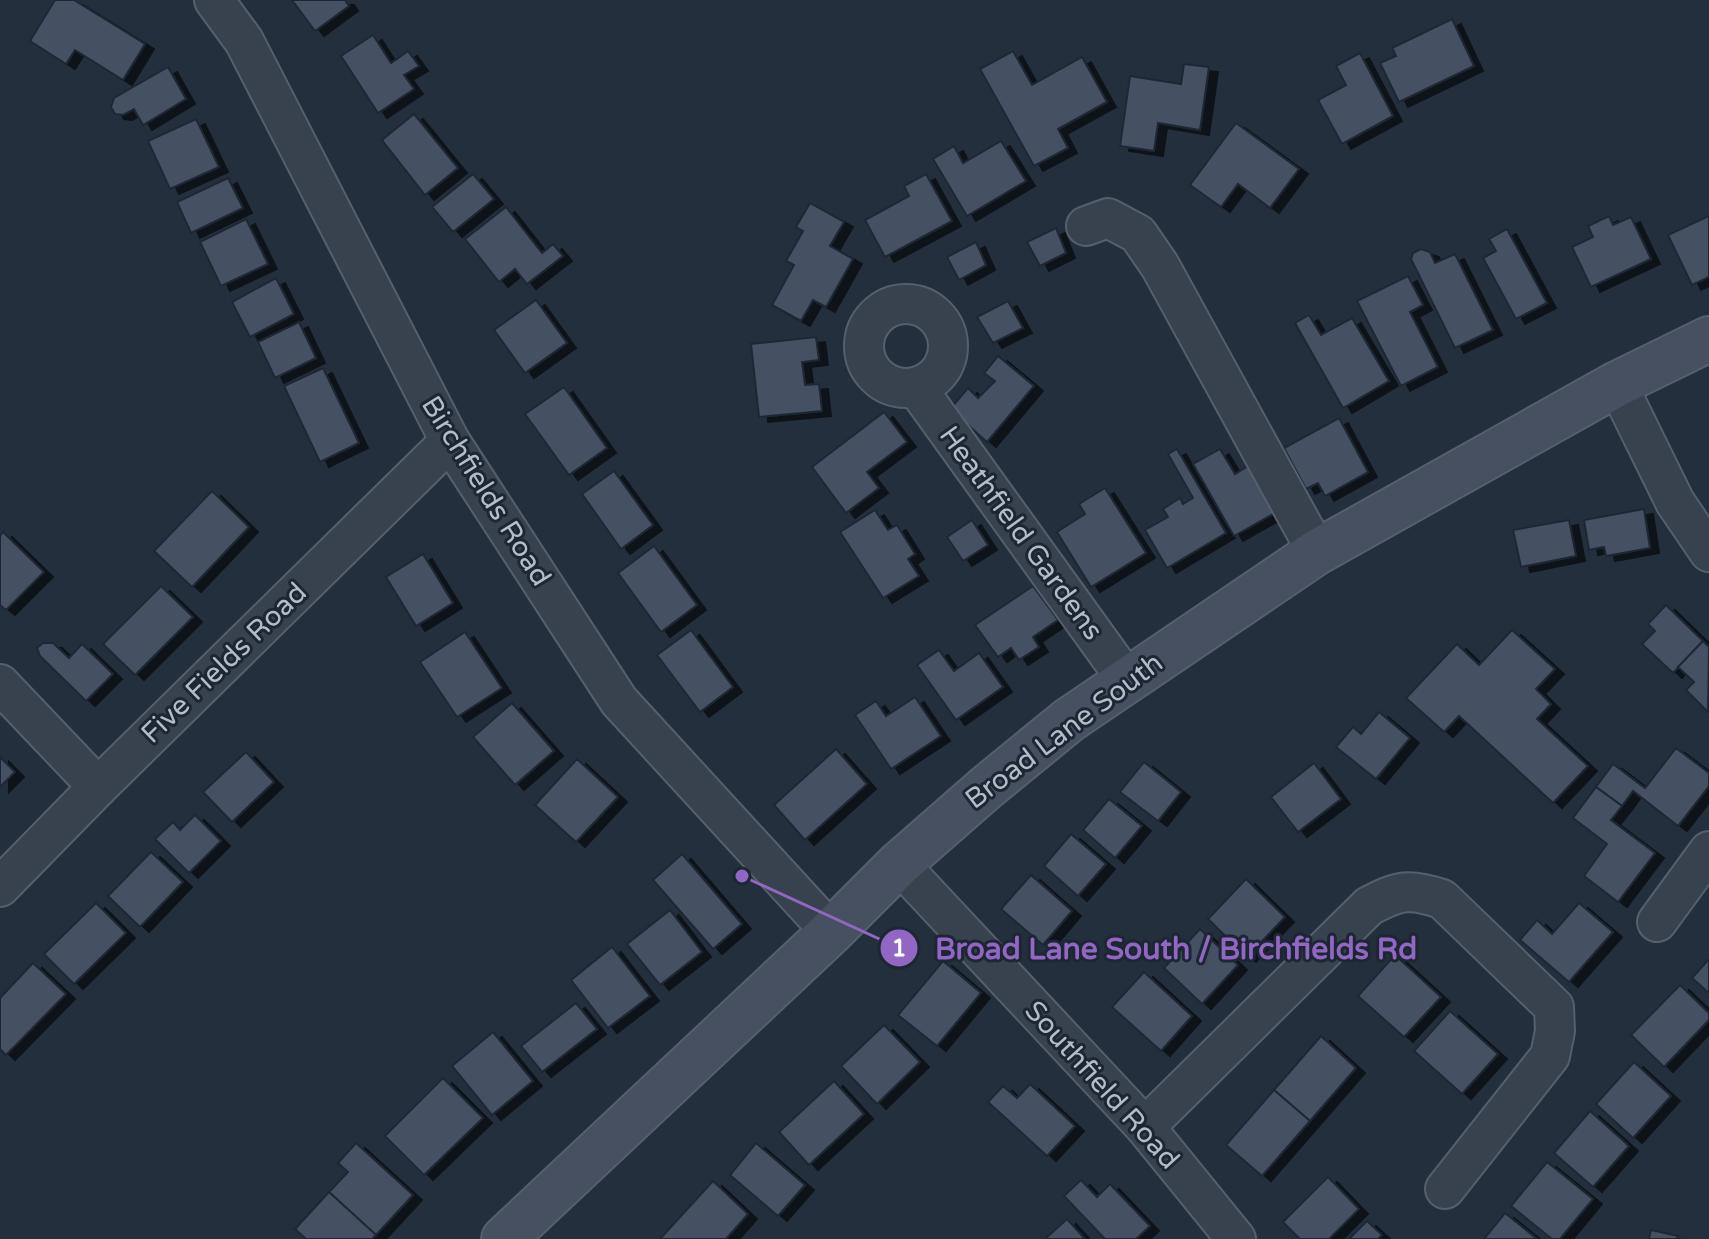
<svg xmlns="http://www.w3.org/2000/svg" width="1709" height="1239" font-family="'Varela Round',sans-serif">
<defs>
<filter id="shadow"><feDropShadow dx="9" dy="5" stdDeviation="0" flood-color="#0009"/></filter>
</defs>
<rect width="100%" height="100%" fill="#242f3e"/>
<g fill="#455162" stroke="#1f2835" stroke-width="2" filter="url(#shadow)">
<polygon points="55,0 74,0 145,44 123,80 75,50 66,64 30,41"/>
<polygon points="292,0 345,0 349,6 315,31"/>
<polygon points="1452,19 1474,66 1399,102 1380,63 1396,56 1392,48"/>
<polygon points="373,35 391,63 408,51 419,66 404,75 414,89 378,113 341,56"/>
<polygon points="1013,51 1032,85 1082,57 1107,102 1058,129 1068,148 1034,166 980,69"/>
<polygon points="1360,53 1393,116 1342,144 1318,100 1346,85 1336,66"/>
<polygon points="1184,64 1209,67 1200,130 1158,123 1154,151 1120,146 1130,76 1181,84"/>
<polygon points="168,67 186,99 143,125 134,109 123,115 115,114 111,107 114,98"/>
<polygon points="414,114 458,168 425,195 382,140"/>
<polygon points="196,119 219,167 170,189 148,141"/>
<polygon points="1236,123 1299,169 1270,208 1238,184 1221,207 1190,185"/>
<polygon points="1001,141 1026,181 967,216 933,159 954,146 963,163"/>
<polygon points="473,174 494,199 453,232 432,207"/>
<polygon points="926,174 952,221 885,257 865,220 909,196 904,186"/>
<polygon points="228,178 243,208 191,233 177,202"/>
<polygon points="810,203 844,222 830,246 853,259 826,307 813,300 801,321 772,305 794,265 786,261 803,231 796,227"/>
<polygon points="506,207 542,253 553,244 563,256 527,284 515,269 499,282 465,239"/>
<polygon points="1609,216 1613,225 1631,217 1651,259 1591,287 1572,247 1593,237 1588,226"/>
<polygon points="1709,216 1709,277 1692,285 1668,235"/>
<polygon points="246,219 268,264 221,286 200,242"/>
<polygon points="1056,228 1066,253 1040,266 1027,242"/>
<polygon points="1507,229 1547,303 1516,319 1483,258 1496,251 1489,239"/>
<polygon points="976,242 986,265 959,280 947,257"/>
<polygon points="1421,249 1430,252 1435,263 1455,254 1493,330 1455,348 1411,259 1413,253"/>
<polygon points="1408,276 1423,305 1410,312 1438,367 1401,386 1357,301"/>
<polygon points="276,278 294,314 250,337 232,302"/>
<polygon points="536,300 567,343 525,373 494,330"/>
<polygon points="1008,301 1023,328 993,343 977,317"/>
<polygon points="1309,315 1321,335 1352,318 1389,381 1343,408 1295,323"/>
<polygon points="299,322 316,358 275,378 258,342"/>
<polygon points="816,337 819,360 802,362 805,385 819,384 822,411 759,417 751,344"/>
<polygon points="998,356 1034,386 987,442 950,409 968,388 978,398 995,381 984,373"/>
<polygon points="323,368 359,443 320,462 284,386"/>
<polygon points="564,387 607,448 569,475 525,414"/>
<polygon points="884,412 907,442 867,472 879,488 846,513 812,467"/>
<polygon points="1339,418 1368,472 1325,496 1318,483 1306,489 1284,448"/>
<polygon points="1177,449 1226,533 1167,568 1145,530 1168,517 1163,509 1180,498 1183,504 1193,498 1168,454"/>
<polygon points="1220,449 1235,474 1248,466 1275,513 1234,536 1193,464"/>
<polygon points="614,471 653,525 621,549 582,494"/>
<polygon points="1105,488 1146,553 1091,587 1057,532 1085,514 1079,504"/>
<polygon points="212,491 249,527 192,587 154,551"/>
<polygon points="1644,509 1650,548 1606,556 1604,547 1589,550 1584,520"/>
<polygon points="875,510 888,530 897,525 915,554 908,559 919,576 883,598 840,532"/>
<polygon points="972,520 988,545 963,561 947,537"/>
<polygon points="1569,520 1576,556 1521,567 1513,530"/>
<polygon points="3,532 44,572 6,610 0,605 0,536"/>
<polygon points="654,546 697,605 661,632 618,573"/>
<polygon points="423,554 453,603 416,626 386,577"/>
<polygon points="161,586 193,617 135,675 103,644"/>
<polygon points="1033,586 1058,620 1033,637 1039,647 1019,660 1011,648 998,657 975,625"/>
<polygon points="1666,605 1703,641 1673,673 1642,644 1655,631 1648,624"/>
<polygon points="691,630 733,687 700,712 657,655"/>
<polygon points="1512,630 1555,669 1536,689 1551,704 1537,719 1588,766 1553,803 1459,716 1444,732 1406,698 1457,644 1479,665"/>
<polygon points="465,632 502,688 457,717 420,662"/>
<polygon points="1703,641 1709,647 1708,712 1686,690 1694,682 1678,667"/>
<polygon points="43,643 53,643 69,658 82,644 113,674 86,701 40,656 37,648"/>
<polygon points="939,650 954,671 979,653 1003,687 956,720 917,665"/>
<polygon points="915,697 941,736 891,769 855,715 876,701 886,716"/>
<polygon points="512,703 554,751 515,785 473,737"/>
<polygon points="1379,712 1410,738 1376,779 1336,747 1353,727 1361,734"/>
<polygon points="1676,748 1709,773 1709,786 1678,826 1633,791 1622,806 1596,787 1613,764 1645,788"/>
<polygon points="836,749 867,784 805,840 774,805"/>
<polygon points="246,752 274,782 232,822 203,792"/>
<polygon points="0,757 15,772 0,787"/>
<polygon points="577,759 618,797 576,842 535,805"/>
<polygon points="1144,762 1181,792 1158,821 1120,792"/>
<polygon points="1314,763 1341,799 1298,832 1271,797"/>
<polygon points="1596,787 1622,806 1611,820 1655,853 1618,902 1584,876 1607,844 1573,818"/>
<polygon points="1109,799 1142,826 1115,858 1083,830"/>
<polygon points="195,815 221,841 189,873 155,839 173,822 180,830"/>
<polygon points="1071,834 1106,864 1078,896 1044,866"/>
<polygon points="151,852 183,882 140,927 108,896"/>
<polygon points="682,854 742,924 713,949 653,880"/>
<polygon points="1031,875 1072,911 1043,945 1001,909"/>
<polygon points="1246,879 1285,917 1247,957 1208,919"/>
<polygon points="96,903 126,933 74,984 44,954"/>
<polygon points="1579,903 1613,932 1569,982 1520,940 1537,920 1552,934"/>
<polygon points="670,910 702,952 660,985 627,944"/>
<polygon points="1200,929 1238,965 1202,1004 1164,968"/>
<polygon points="612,947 650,996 608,1028 571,980"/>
<polygon points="1395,955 1441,997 1404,1037 1358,996"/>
<polygon points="1709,959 1709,993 1692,978"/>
<polygon points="943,961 981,993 937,1046 898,1015"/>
<polygon points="33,963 66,994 6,1055 0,1049 0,998"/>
<polygon points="1144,972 1192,1016 1161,1051 1112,1007"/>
<polygon points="1680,985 1709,1013 1709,1020 1664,1067 1631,1035"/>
<polygon points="576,1003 597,1029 542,1072 521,1046"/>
<polygon points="1450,1011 1498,1054 1462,1094 1414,1051"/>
<polygon points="884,1025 920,1062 877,1104 841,1066"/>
<polygon points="493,1032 533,1081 492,1115 452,1066"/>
<polygon points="1321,1036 1356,1068 1310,1121 1274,1090"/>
<polygon points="1634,1062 1671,1096 1633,1138 1596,1104"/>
<polygon points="443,1078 483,1118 424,1175 385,1136"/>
<polygon points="834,1081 864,1114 809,1165 779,1132"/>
<polygon points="1030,1084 1075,1126 1047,1156 988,1102 1003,1086 1017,1098"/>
<polygon points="1274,1090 1310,1121 1262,1176 1226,1145"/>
<polygon points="1590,1111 1629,1146 1593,1187 1554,1153"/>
<polygon points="356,1143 413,1195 376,1235 329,1192 348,1172 338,1163"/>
<polygon points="756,1143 805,1185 778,1216 730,1175"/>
<polygon points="1547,1162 1593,1199 1560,1239 1552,1239 1511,1206"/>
<polygon points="1328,1177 1359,1209 1329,1239 1300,1239 1283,1222"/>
<polygon points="1081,1180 1097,1197 1110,1184 1150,1226 1136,1239 1105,1239 1064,1196"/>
<polygon points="713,1181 748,1214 726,1239 660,1239"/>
<polygon points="329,1192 376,1235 372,1239 306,1239 295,1229"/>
<polygon points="1505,1213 1537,1239 1484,1239"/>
<polygon points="1067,1219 1085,1239 1045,1239"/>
<polygon points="1367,1221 1382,1235 1378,1239 1349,1239"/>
<polygon points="1651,1230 1678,1236 1677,1239 1649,1239"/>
</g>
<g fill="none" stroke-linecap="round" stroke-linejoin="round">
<defs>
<g id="street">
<polyline points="214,0 244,41 450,441 619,701 831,932"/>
<polyline points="1086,226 1108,218 1138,234 1160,266 1317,552"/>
<circle cx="906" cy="346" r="42"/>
<polyline points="1617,384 1675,502 1709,552"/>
<polyline points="916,387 1127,680"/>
<polyline points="0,684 98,787"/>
<polyline points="899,864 1145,1127 1236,1239"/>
<polyline points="0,887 98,787 450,441"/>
<polyline points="1657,922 1709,851"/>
<path d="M 1145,1127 L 1369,906 C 1400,890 1409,888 1442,899 L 1554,1007 L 1555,1031 L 1550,1056 L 1445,1189"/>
</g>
<polyline id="secondary" points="504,1239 831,932 899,864 987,787 1069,720 1317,552 1617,384 1709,339"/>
</defs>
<use href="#street" stroke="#565f6c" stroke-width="42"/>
<use href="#secondary" stroke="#565f6c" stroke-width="48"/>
<use href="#street" stroke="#38414e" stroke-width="38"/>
<use href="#secondary" stroke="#465061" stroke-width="44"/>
</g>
<g text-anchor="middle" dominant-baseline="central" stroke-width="6" stroke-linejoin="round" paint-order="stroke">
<g font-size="28" fill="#b4bcc9" stroke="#1d2633">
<text transform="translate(486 491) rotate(58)">Birchfields Road</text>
<text transform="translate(1021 533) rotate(54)">Heathfield Gardens</text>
<text transform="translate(224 663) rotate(-44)">Five Fields Road</text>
<text transform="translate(1064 731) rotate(-37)">Broad Lane South</text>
<text transform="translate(1102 1085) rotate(48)">Southfield Road</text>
</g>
</g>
<path fill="none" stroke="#9266c3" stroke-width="3" d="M742 876L899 948"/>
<g fill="#9266c3" stroke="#1d2633" stroke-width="3">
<circle cx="742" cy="876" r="8"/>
<circle cx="899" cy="948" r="20"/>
</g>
<g font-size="24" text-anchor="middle" font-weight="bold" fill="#fff">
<text x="899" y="956">1</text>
</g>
<g font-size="30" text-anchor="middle" font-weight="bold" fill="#9266c3" stroke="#1d2633" stroke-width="6" stroke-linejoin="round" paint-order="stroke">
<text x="1176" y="959">Broad Lane South / Birchfields Rd</text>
</g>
</svg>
